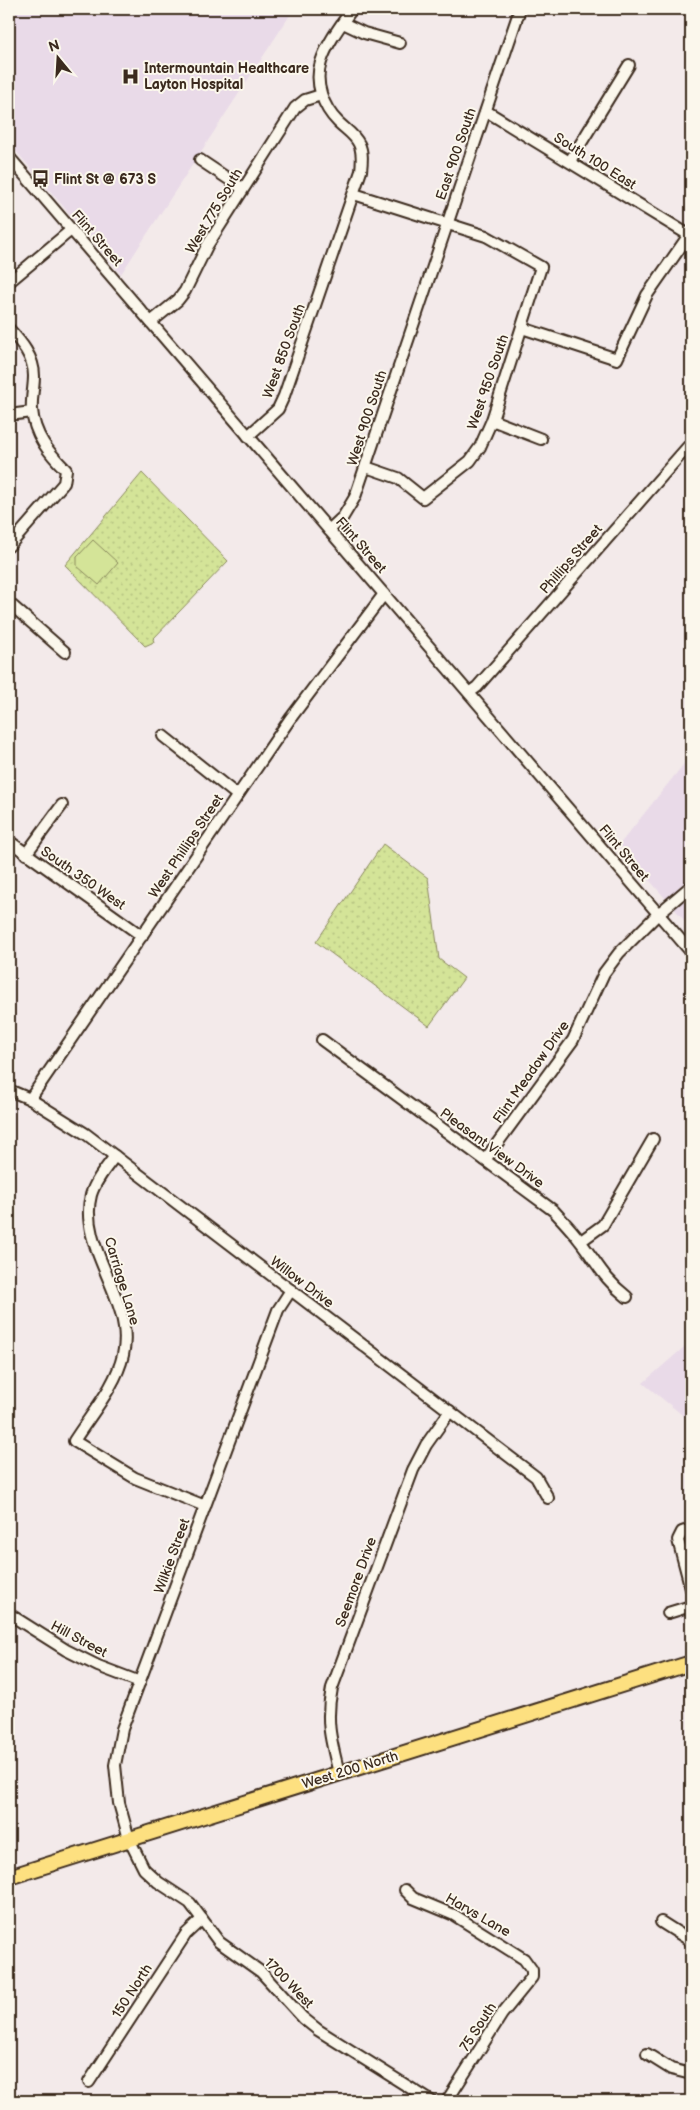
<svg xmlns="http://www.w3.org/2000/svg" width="700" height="2110" font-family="'Balsamiq Sans',sans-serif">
<defs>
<pattern id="grass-dots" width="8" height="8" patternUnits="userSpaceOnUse" patternTransform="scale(1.25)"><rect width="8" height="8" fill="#d4e498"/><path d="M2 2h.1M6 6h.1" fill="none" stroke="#b7c483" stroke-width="1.8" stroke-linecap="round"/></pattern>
</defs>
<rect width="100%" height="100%" fill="#f3eaea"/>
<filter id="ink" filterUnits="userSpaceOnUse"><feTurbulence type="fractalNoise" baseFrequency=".02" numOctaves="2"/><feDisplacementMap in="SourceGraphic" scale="10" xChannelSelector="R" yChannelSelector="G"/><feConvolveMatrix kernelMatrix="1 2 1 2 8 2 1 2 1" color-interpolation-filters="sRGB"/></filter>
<g filter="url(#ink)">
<g fill="#e9dae8">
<polygon points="9,9 294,9 121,274 9,143"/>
<polygon points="691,755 691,928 619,845"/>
<polygon points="691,1341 691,1422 643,1383"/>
</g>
<g fill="url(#grass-dots)" stroke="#88875b">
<polygon points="142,473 228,561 153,639 154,642 145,646 65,565"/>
<polygon points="383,844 428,878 439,959 464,978 429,1026 316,942"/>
</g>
<polygon fill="#d4e498" stroke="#88875b" points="93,540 118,563 99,585 77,566 77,557"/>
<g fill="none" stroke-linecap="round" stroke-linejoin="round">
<defs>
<g id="minor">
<polyline points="343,23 364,33 400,43"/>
<polyline points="486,111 689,235"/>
<polyline points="9,157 691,952"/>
<polyline points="200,160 242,188"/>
<polyline points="570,161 629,65"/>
<polyline points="354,194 486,236 541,267 492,420 480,447 470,461 423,498 398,478 366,467"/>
<polyline points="9,282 71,230"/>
<polyline points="151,322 178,300 185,291 207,246 295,108 305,100 321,95"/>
<polyline points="522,328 617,359 647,295 691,232"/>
<path d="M 9,329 C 21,342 34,357 34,376 C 34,387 31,399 32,410 C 34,435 49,453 66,470 L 64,483 L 9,546"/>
<polyline points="9,415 32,412"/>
<polyline points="492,420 541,439"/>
<path d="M 248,436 L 278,409 L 284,396 L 361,171 C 362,162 363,152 359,144 C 355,135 345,129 338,122 C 323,107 314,83 321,62 C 327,43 341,25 352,9"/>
<polyline points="329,530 343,517 355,497 520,9"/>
<polyline points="9,603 65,652"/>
<polyline points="470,692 477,687 691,443"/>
<polyline points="163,736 237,795"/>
<polyline points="9,841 142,936"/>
<polyline points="26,854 62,805"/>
<path d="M 322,1040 L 554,1211 C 563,1221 572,1230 580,1241 C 598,1264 603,1278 627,1297"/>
<polyline points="9,1090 30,1099 86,1134 536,1477 548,1498"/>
<polyline points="30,1099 290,719 384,594"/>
<path d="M 115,1156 C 106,1168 95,1181 91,1195 C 77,1248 136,1301 123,1355 C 116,1386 91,1414 74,1441 L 135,1478 L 205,1506"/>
<polyline points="485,1160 573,1040 604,973 619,953 658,914 691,886"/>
<polyline points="581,1241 603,1225 653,1139"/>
<polyline points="291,1290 278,1310 122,1729 115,1765 119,1803 129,1839 144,1869 158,1882 190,1903 219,1942 261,1972 303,2018 318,2030 431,2101"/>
<polyline points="691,1529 682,1532 678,1540 691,1589"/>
<polyline points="668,1613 691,1606"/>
<polyline points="9,1614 66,1650 98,1666 140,1682"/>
<path d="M 339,1773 C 331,1741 325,1721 332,1688 L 413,1470 L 426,1445 L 450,1411"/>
<polyline points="405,1890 413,1898 454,1915 524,1959 532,1970 532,1977 502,2014 447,2101"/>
<polyline points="661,1922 691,1941"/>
<polyline points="647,2054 671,2069 691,2074"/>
<polyline points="89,2082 186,1934 202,1919"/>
</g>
<polyline id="major" points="9,1877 691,1663"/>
</defs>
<use href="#minor" stroke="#3b2a1e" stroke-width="14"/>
<use href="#major" stroke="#3b2a1e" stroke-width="18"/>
<use href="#minor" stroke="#fbf7ec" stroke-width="10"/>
<use href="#major" stroke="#fde080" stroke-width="14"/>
</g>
</g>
<defs>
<symbol id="hospital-bare" viewBox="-9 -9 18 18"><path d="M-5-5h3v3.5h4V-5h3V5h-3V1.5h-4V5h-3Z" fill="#3b2a1e" stroke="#fbf7ec" stroke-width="2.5" paint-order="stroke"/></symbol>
<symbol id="bus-bare" viewBox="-9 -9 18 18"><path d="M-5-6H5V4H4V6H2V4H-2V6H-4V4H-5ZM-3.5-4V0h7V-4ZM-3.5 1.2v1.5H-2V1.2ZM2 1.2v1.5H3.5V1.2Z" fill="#3b2a1e" stroke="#fbf7ec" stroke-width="2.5" paint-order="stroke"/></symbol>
</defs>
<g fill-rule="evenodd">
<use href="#hospital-bare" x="118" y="64" width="25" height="25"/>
<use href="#bus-bare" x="28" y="166" width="25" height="25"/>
</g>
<g text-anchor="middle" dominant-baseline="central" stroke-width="4" stroke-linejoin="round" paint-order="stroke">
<g font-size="14" font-weight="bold" fill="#3b2a1e" stroke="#fbf7ec" text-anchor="start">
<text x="144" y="68">Intermountain Healthcare<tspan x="144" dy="16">Layton Hospital</tspan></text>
<text x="54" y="179">Flint St @ 673 S</text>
</g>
<g font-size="14" fill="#3b2a1e" stroke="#fbf7ec">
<text transform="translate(456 154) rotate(-71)">East 900 South</text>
<text transform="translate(595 161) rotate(32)">South 100 East</text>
<text transform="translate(214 211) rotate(-59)">West 775 South</text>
<text transform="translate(97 238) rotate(49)">Flint Street</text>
<text transform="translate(284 351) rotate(-70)">West 850 South</text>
<text transform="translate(488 382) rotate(-71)">West 950 South</text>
<text transform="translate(367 418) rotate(-72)">West 900 South</text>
<text transform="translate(361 545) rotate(49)">Flint Street</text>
<text transform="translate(571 559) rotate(-49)">Phillips Street</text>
<text transform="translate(186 846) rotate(-56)">West Phillips Street</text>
<text transform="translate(624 853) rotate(50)">Flint Street</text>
<text transform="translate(83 878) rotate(35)">South 350 West</text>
<text transform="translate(531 1072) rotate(-55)">Flint Meadow Drive</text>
<text transform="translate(492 1148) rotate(36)">Pleasant View Drive</text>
<text transform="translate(122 1281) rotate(73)">Carriage Lane</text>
<text transform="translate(302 1282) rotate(37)">Willow Drive</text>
<text transform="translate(172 1556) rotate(-70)">Wilkie Street</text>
<text transform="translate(356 1582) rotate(-70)">Seemore Drive</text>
<text transform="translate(79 1639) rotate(28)">Hill Street</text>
<text transform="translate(350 1770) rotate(-17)">West 200 North</text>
<text transform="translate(478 1915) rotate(30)">Harvs Lane</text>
<text transform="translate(289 1983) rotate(46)">1700 West</text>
<text transform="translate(132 1991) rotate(-57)">150 North</text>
<text transform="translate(478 2027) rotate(-57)">75 South</text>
</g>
</g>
<rect width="700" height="2110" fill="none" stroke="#fbf7ec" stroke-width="30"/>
<rect x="15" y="15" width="670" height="2080" fill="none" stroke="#3b2a1e" stroke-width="2" filter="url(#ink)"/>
<g transform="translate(58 58) rotate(342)" stroke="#fbf7ec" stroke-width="4" paint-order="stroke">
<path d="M0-4L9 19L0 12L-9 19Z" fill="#3b2a1e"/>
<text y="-8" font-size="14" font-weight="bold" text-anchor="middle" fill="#3b2a1e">N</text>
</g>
</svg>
